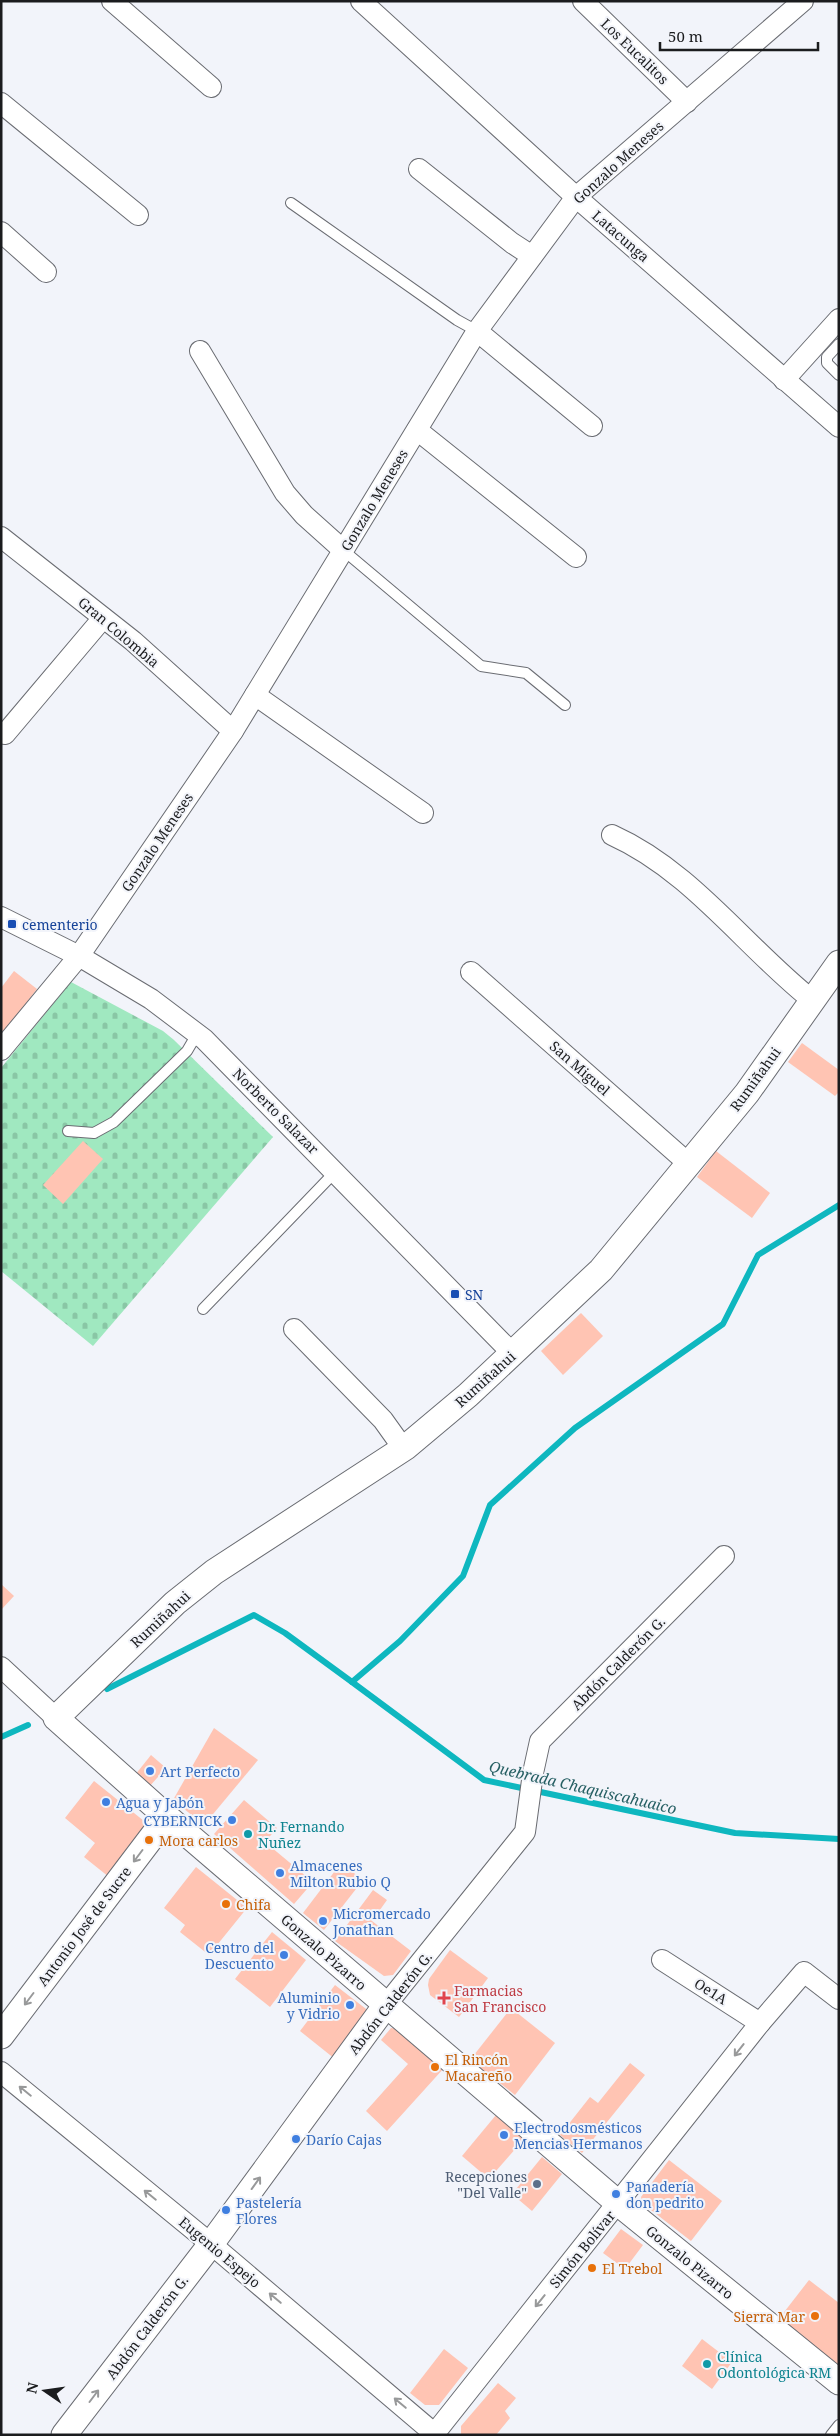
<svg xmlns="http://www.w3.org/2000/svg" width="840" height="2436" font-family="'Noto Serif',serif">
<defs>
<pattern id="cemetery-stones" width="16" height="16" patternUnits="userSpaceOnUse" patternTransform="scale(1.25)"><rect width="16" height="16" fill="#a0e8c0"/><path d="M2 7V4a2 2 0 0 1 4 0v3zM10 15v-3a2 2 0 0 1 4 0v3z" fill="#89c6a5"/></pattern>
</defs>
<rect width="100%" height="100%" fill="#f2f4fa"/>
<polygon fill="url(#cemetery-stones)" points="71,982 163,1031 174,1040 273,1137 93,1346 1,1271 1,1068"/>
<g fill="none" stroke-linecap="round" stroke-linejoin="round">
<g stroke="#0eb7bf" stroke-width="6">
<polyline points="352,1682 484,1780 735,1833 839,1839"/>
<polyline points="107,1689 254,1615 285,1633 352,1682 400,1641 463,1576 490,1505 575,1428 723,1324 758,1255 839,1205"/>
<polyline points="1,1737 28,1725"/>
</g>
</g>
<g fill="#ffc4b3">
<polygon points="14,971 37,989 4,1032 1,1030 1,988"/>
<polygon points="802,1043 839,1070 839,1092 835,1096 788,1062"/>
<polygon points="83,1141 103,1159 63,1204 43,1185"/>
<polygon points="716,1151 770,1193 752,1218 697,1177"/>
<polygon points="581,1313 603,1336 563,1375 541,1351"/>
<polygon points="1,1584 14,1596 1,1610"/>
<polygon points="214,1728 258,1760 204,1825 173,1800"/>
<polygon points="151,1755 166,1768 149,1787 135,1775"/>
<polygon points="94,1781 149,1825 109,1877 84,1857 95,1843 65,1818"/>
<polygon points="244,1800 277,1828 265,1842 313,1882 294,1904 214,1834"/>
<polygon points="341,1863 363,1880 324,1930 303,1913"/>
<polygon points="196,1867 247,1908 209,1955 180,1932 185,1925 164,1908"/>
<polygon points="373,1890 387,1900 372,1921 411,1951 393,1975 384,1976 335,1941"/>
<polygon points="272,1932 306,1960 270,2007 235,1979"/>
<polygon points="450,1950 488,1978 459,2017 430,1995 428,1985 429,1979"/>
<polygon points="335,1985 370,2012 335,2059 300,2031"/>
<polygon points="511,2008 555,2043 515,2095 470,2060"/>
<polygon points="391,2028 399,2029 444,2068 387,2131 366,2111 408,2064 381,2040"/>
<polygon points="630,2063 645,2075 582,2153 560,2135 590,2097 598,2103"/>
<polygon points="496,2115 524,2139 489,2179 462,2156"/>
<polygon points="542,2157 562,2174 532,2211 512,2194"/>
<polygon points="669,2160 722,2201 691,2241 642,2203 641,2197"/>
<polygon points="621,2229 643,2245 625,2269 603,2253"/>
<polygon points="809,2280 839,2303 839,2367 778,2320"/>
<polygon points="702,2339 732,2362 712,2389 682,2366"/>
<polygon points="444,2349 468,2368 439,2405 425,2405 410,2393"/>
<polygon points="498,2383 516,2398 505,2411 510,2418 496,2435 461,2435 461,2426"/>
</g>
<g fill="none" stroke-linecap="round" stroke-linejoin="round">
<defs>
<g id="service">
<polyline points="291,203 457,320 477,331"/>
<polyline points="839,344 827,357 827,363 839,375"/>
<polyline points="343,550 481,666 526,673 565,705"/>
<polyline points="68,1131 94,1133 114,1122 187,1051 197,1034"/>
<polyline points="203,1309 336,1171"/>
<polyline points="831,2435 839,2425"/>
</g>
<g id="minor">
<polyline points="112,1 211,87"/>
<polyline points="361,1 576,197 839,427"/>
<polyline points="583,1 687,102"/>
<polyline points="1,103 138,215"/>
<polyline points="419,169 512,243 532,256"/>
<polyline points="1,232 46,272"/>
<polyline points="477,331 592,426"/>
<polyline points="200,351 285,493 304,515 343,550"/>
<polyline points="784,380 839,319"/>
<polyline points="417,430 576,557"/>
<polyline points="1,537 133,641 233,731"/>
<polyline points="255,695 423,813"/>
<polyline points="5,734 103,618"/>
<path d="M 612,835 C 692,871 745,947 812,1000"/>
<polyline points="1,917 79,956 151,999 204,1039 513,1354"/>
<polyline points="471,972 689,1164"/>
<polyline points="1,1050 79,956 233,731 477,331 576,197 803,1"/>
<polyline points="294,1329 383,1420 403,1448"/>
<polyline points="1,1667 56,1718"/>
<polyline points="662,1960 760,2023"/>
<polyline points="386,2005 525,1832 533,1773 540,1741 724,1556"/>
<polyline points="1,2072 211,2244 436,2435"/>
<polyline points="435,2433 760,2023 804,1972 839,1999"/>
</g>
<g id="tertiary">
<polyline points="839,963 747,1093 601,1270 468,1395 406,1447 214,1572 175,1603 56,1718 167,1817 618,2203 839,2382"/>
<polyline points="1,2036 167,1817"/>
<polyline points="64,2435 211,2244 386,2005"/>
</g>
</defs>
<use href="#service" stroke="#6a6c72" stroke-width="12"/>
<use href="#minor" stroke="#6a6c72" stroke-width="22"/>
<use href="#tertiary" stroke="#6a6c72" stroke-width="27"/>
<use href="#service" stroke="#fff" stroke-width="10"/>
<use href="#minor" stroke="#fff" stroke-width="20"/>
<use href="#tertiary" stroke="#fff" stroke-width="25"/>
</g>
<defs><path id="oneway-shaft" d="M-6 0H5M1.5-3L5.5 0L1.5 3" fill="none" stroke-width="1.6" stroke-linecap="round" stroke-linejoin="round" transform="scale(1.25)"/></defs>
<g stroke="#98999a">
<use href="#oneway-shaft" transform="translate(138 1856) rotate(127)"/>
<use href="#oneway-shaft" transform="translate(29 1999) rotate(127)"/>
<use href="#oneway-shaft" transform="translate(739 2050) rotate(128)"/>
<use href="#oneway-shaft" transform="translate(25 2091) rotate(-141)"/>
<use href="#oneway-shaft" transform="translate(256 2183) rotate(-54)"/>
<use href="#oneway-shaft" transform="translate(150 2195) rotate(-141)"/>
<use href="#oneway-shaft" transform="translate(275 2298) rotate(-140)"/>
<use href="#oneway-shaft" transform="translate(540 2301) rotate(129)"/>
<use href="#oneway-shaft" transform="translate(94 2396) rotate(-53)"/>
<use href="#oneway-shaft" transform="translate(400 2403) rotate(-140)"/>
</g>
<g fill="#1a4fb4" stroke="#f2f4fa" stroke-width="2">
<rect x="7" y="919" width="10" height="10" rx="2.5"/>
<rect x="450" y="1289" width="10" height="10" rx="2.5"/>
</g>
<g fill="#3f7fe0" stroke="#f2f4fa" stroke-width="2">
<circle cx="150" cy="1771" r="5"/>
<circle cx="106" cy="1802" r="5"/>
<circle cx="232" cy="1820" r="5"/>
<circle cx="280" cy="1873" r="5"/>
<circle cx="323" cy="1921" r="5"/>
<circle cx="284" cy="1955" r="5"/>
<circle cx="350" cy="2005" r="5"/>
<circle cx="504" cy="2135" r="5"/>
<circle cx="296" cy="2139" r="5"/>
<circle cx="616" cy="2194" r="5"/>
<circle cx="226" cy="2210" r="5"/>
</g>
<g fill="#0f9aa8" stroke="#f2f4fa" stroke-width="2">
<circle cx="248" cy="1834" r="5"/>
<circle cx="707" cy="2364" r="5"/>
</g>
<g fill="#e8710a" stroke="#f2f4fa" stroke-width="2">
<circle cx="149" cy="1840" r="5"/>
<circle cx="226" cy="1904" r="5"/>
<circle cx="435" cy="2067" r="5"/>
<circle cx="592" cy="2268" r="5"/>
<circle cx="815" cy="2316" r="5"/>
</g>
<path fill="#e0444e" stroke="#f2f4fa" stroke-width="2" d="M441.5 1990.5h5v5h5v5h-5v5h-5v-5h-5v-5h5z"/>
<circle fill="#5c6f8a" stroke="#f2f4fa" stroke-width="2" cx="537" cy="2184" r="5"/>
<g text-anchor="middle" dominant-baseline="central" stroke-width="4" stroke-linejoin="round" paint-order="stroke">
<g font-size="14" fill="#1b1c1e" stroke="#f2f4fa">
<text transform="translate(635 51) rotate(44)">Los Eucalitos</text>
<text transform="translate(618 162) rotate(-42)">Gonzalo Meneses</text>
<text transform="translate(621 236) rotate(41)">Latacunga</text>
<text transform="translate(374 500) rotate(-59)">Gonzalo Meneses</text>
<text transform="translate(119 632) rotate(40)">Gran Colombia</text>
<text transform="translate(157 842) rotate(-56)">Gonzalo Meneses</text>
<text transform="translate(580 1068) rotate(41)">San Miguel</text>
<text transform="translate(755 1079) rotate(-54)">Rumiñahui</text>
<text transform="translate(276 1111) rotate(45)">Norberto Salazar</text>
<text transform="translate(485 1379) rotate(-42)">Rumiñahui</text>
<text transform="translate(160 1619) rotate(-43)">Rumiñahui</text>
<text transform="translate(618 1663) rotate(-45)">Abdón Calderón G.</text>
<text transform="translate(84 1926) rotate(-53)">Antonio José de Sucre</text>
<text transform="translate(324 1952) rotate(41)">Gonzalo Pizarro</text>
<text transform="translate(711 1991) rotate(32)">Oe1A</text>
<text transform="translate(390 2003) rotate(-52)">Abdón Calderón G.</text>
<text transform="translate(582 2249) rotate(-51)">Simón Bolívar</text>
<text transform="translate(220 2252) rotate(40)">Eugenio Espejo</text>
<text transform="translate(690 2262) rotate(39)">Gonzalo Pizarro</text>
<text transform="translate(147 2327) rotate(-53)">Abdón Calderón G.</text>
</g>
<g font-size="14" fill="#164399" stroke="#f2f4fa" text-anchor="start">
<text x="22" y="924">cementerio</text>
<text x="465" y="1294">SN</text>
</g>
<g font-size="14" fill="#366cbe" stroke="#f2f4fa" text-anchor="start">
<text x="160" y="1771">Art Perfecto</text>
<text x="116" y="1802">Agua y Jabón</text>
<text x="222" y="1820" text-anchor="end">CYBERNICK</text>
<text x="290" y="1865">Almacenes<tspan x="290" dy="16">Milton Rubio Q</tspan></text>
<text x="333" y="1913">Micromercado<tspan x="333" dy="16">Jonathan</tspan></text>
<text x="274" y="1947" text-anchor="end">Centro del<tspan x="274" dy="16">Descuento</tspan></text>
<text x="340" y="1997" text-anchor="end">Aluminio<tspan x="340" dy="16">y Vidrio</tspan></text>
<text x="514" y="2127">Electrodosmésticos<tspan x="514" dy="16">Mencias Hermanos</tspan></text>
<text x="306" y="2139">Darío Cajas</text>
<text x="626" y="2186">Panadería<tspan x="626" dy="16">don pedrito</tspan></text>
<text x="236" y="2202">Pastelería<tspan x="236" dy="16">Flores</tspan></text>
</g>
<g font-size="14" fill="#0d838f" stroke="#f2f4fa" text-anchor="start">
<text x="258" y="1826">Dr. Fernando<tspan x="258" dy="16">Nuñez</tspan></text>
<text x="717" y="2356">Clínica<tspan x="717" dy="16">Odontológica RM</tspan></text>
</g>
<g font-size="14" fill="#c56008" stroke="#f2f4fa" text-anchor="start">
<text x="159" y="1840">Mora carlos</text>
<text x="236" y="1904">Chifa</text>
<text x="445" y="2059">El Rincón<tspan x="445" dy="16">Macareño</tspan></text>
<text x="602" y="2268">El Trebol</text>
<text x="805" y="2316" text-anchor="end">Sierra Mar</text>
</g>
<g font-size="14" fill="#be3a42" stroke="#f2f4fa" text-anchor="start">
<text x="454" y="1990">Farmacias<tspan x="454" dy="16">San Francisco</tspan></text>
</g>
<g font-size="14" fill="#4e5e75" stroke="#f2f4fa" text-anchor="end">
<text x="527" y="2176">Recepciones<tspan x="527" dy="16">"Del Valle"</tspan></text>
</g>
<g font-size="15" font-style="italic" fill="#265f63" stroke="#f2f4fa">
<text transform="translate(583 1787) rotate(13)">Quebrada Chaquiscahuaico</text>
</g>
</g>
<rect width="840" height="2436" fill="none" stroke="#1b1c1e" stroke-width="5"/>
<g transform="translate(45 2391) rotate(283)" stroke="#f2f4fa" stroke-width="4" paint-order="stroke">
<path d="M0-4L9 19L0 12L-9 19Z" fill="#1b1c1e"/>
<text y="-8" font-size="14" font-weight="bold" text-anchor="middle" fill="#1b1c1e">N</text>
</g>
<path d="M660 42v8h158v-8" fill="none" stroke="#1b1c1e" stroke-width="2.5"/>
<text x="668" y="42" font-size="15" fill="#1b1c1e" stroke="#f2f4fa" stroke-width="4" paint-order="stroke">50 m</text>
</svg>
